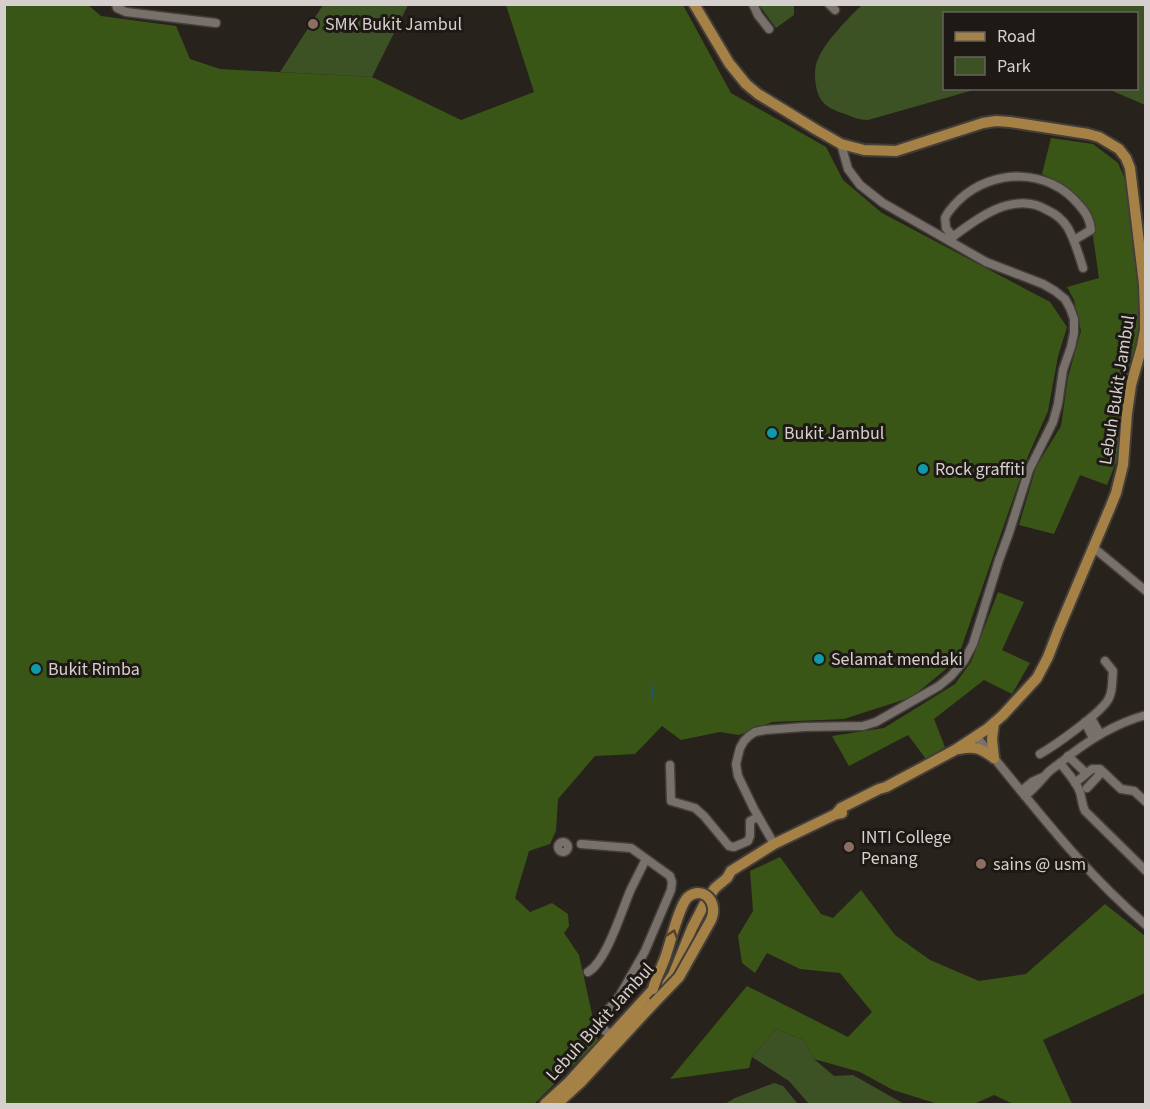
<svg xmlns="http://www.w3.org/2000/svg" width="1150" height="1109" font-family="'Source Sans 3',sans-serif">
<rect width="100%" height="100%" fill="#28221d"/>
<g fill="#3c5224">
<polygon points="323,5 408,5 372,77 280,72"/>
<polygon points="759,5 794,5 794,15 776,28"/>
<path d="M 862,5 L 1145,5 L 1145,105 L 1108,89 L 1136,88 L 1136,14 L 944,14 L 944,88 L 977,89 L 868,120 C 860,120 852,117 845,114 C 824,107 817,101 815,78 C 815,71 815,65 818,59 C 824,43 850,16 862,5 Z"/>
<polygon points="776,1029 804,1040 814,1059 834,1076 853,1075 904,1104 809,1104 789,1081 752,1057"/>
<polygon points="774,1083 783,1086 798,1104 725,1104 735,1098"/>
</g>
<g fill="#3a5617">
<polygon points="5,5 88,5 101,16 176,26 190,59 220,69 372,77 461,120 534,92 506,5 683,5 731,93 826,147 843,180 882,213 1050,302 1067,327 1058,356 1048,411 1028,456 957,660 912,697 844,719 772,722 739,735 720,732 681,740 662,726 635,754 595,756 558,799 556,831 550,844 529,851 515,898 530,912 552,903 568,914 569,926 564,933 579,955 598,1041 534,1104 5,1104"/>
<polygon points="1051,138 1093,144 1118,163 1130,191 1138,282 1138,337 1125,381 1118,457 1107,485 1080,475 1054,534 1019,525 1036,467 1061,426 1068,377 1081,331 1074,300 1067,287 1099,278 1090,215 1069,189 1042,174"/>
<polygon points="998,592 1024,602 1002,650 1030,663 1012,694 984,680 934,719 945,747 926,759 908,735 849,766 832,736 884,728 955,684 971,662"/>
<polygon points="780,857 821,914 833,918 861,890 895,935 930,960 979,981 1026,974 1105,904 1145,936 1145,993 1043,1040 1072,1104 1013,1104 994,1095 974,1104 938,1104 893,1090 860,1072 814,1059 804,1040 776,1029 752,1057 749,1068 670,1079 747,986 848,1037 872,1012 840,973 800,969 767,953 755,973 742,963 738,936 753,911 750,871"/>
</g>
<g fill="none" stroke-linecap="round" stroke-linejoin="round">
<polyline stroke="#175c6e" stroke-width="1.5" points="652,686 653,698"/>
<defs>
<g id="minor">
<polyline points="116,4 117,8 126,12 216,23"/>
<polyline points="753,4 758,15 769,29"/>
<polyline points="829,4 835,10"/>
<path d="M 953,237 L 946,228 L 945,218 C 948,211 954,205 959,200 C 993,168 1049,168 1079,205 C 1086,213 1090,219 1091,230 L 1074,240"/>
<path d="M 950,239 C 976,219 1013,190 1047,210 C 1056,214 1063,220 1068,228 C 1075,241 1079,255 1083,268"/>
<polyline points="1094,548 1146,591"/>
<polyline points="1091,718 1100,734"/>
<polyline points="1085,722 1093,738"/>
<path d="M 976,736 C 1030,801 1081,870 1146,925"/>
<path d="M 1040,754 C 1054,746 1103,712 1109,698 C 1113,691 1112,679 1113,671 L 1105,661"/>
<polyline points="1068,756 1086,773"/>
<path d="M 1060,763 C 1067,772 1076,781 1080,792 C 1082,799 1082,805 1085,811 L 1146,871"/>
<polyline points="670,765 671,801 695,808 704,816 729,846 734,847 748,841 750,836 750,821 758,817"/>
<polyline points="1075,783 1092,769 1100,769 1121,789 1134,791 1146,802"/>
<polyline points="1087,788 1102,772"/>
<polyline points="1021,791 1032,782 1043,777"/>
<path d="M 1025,796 C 1033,790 1039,783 1045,776 C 1048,771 1055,767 1059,764 C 1085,742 1113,724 1146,715"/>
<circle cx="563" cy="847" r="5"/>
<polyline points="581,844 631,848 670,876 672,882 671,890 645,951 620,995 603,1016 602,1024 605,1031 612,1034"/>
<polyline points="774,844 754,809 738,776 736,764 740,748 744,741 749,736 755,732 765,730 804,727 863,726 876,722 939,686 951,676 964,661 973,644 999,560 1009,533 1029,470 1053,422 1058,404 1063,370 1071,347 1074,333 1074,319 1070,308 1065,299 1055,291 1043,284 986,262 883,203 860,185 848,169 841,144"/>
<path d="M 588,972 C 607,961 622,909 631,889 C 636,879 641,869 646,859"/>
</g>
<g id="major">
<polyline points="694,4 729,63 746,84 758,94 815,129 841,144 864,150 896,151 983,123 996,121 1010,122 1088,134 1099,137 1119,149 1126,158 1130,168 1144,284 1145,311 1145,330 1142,346 1131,385 1127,413 1123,465 1116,493 1110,508 1058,631 1048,657 1037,678 1003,715 987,729 955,750 886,787 879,789 841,808 836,814"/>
<polyline points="994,723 992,739 994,758"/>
<path d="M 959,749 C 976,746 980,748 994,758"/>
<polyline points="545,1104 568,1083 658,984"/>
<polyline points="557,1104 581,1082 654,1003 673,975 692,928 707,899 715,888 727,878 731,871 774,844 836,814 842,813"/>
</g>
</defs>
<use href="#minor" stroke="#443e3a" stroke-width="11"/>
<use href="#major" stroke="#443e3a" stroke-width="14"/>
<use href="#minor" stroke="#78716b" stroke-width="8"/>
<use href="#major" stroke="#a58145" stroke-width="10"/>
<defs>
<path id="major-bridge" d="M 653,989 C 656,978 661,969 665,958 C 670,945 679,905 688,897 C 704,885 719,903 711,920 L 679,977 L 654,1003"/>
</defs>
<use href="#major-bridge" stroke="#443e3a" stroke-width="14" stroke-linecap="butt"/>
<use href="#major-bridge" stroke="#a58145" stroke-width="10"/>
</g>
<defs><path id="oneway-chevron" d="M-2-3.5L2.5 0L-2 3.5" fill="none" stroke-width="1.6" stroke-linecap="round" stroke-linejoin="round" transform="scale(1.5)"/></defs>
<use stroke="#544328" href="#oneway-chevron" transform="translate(673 934) rotate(-72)"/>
<g fill="#8d6e63" stroke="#1e1914" stroke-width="2">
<circle cx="313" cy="24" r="6"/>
<circle cx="849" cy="847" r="6"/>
<circle cx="981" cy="864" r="6"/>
</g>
<g fill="#0f9aa8" stroke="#1e1914" stroke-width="2">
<circle cx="772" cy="433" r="6"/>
<circle cx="923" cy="469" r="6"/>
<circle cx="819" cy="659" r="6"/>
<circle cx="36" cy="669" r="6"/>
</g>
<g text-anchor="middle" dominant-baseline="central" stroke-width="6" stroke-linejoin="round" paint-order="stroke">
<g font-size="18" fill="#d5d0cd" stroke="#1e1914" text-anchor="start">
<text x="325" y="24">SMK Bukit Jambul</text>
<text x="784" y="433">Bukit Jambul</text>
<text x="935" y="469">Rock graffiti</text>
<text x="831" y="659">Selamat mendaki</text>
<text x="48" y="669">Bukit Rimba</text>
<text x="861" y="837">INTI College<tspan x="861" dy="21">Penang</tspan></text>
<text x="993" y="864">sains @ usm</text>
</g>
<g font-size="18" fill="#d5d0cd" stroke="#1e1914">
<text transform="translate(1117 390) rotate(-81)">Lebuh Bukit Jambul</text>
<text transform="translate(600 1022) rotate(-48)">Lebuh Bukit Jambul</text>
</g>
</g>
<rect width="1150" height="1109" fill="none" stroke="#d5d0cd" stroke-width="12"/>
<rect x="943" y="12" width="195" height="78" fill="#1e1914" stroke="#67625e" stroke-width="1.5"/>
<rect x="955" y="32" width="30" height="9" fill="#a58145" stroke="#67625e" stroke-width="1.5"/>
<text x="997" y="42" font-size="18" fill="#d5d0cd">Road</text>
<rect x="955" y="57" width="30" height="18" fill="#3c5224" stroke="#67625e" stroke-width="1.5"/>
<text x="997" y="72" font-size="18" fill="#d5d0cd">Park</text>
</svg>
